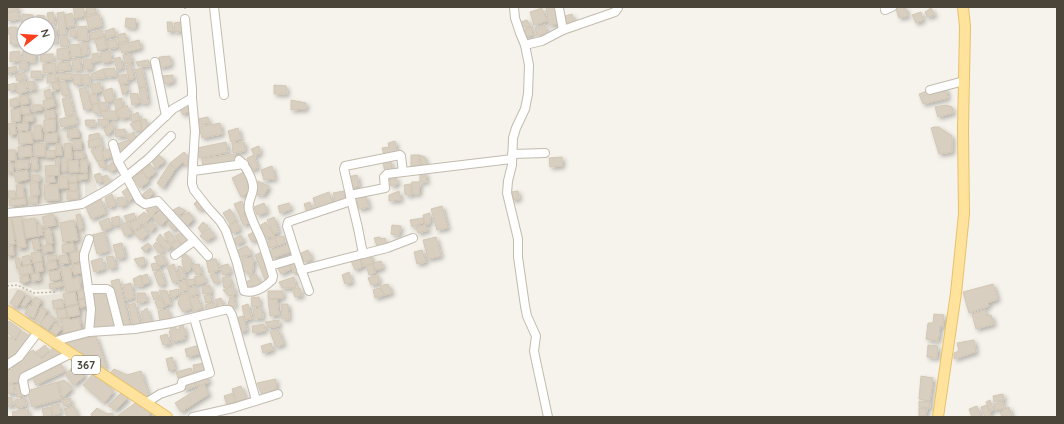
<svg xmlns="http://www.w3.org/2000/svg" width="1064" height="424" font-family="Quicksand,sans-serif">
<defs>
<filter id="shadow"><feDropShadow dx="2.5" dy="2.5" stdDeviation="2" flood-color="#0004"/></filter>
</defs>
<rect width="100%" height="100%" fill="#f6f3ec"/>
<g fill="#eae5da">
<polygon points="50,86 51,92 59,89 62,115 58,117 60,129 79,127 98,192 85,197 85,181 78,181 79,200 7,207 7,99"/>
<polygon points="80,209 86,235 80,253 85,292 89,310 86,329 54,338 7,307 7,289 16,288 30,291 35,296 60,294 60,288 35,290 17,282 7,283 7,216"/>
</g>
<g fill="#d8cfc1" stroke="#d3c7b4" filter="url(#shadow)">
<polygon points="7,7 19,7 19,9 7,12"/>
<polygon points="73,7 83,7 85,16 75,18"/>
<polygon points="86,7 95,7 96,13 87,15"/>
<polygon points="551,7 557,7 559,24 549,25 546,8"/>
<polygon points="897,7 905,7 908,16 899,18 896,9 898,9"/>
<polygon points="542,8 547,21 534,25 530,12"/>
<polygon points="931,8 935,15 927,17 925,12"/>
<polygon points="17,11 19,19 7,21 7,13"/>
<polygon points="53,12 55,24 49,24 47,13"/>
<polygon points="64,12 66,34 59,34 57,13"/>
<polygon points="921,12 923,20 916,23 912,15"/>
<polygon points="72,13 75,26 67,27 65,15"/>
<polygon points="22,14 33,15 33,24 24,24 24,45 10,44 10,34 8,34 9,27 17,27 16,30 21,30"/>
<polygon points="99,14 102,26 89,29 86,17"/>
<polygon points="572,14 575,24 567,26 565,16"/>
<polygon points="37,15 45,16 44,24 36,24"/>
<polygon points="126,18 136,19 135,28 125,27"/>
<polygon points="527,20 531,27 522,27 521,22"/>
<polygon points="167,22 172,22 173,31 168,32"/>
<polygon points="181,22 183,31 175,32 174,23"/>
<polygon points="545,25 547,33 537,36 535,28"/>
<polygon points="87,26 88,40 78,41 77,27"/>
<polygon points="56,27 57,42 51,42 50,28"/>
<polygon points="531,27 533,35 524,37 523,30"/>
<polygon points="114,28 116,35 106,38 105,31"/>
<polygon points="70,30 76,30 76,36 70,37"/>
<polygon points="102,30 104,36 92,40 90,33"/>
<polygon points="125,33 127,41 119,43 117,35"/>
<polygon points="60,37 67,37 68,46 61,47"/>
<polygon points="104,37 107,48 98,51 95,40"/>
<polygon points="116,39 118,47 109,49 107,41"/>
<polygon points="139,40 141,48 122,53 119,45"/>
<polygon points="82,43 87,43 88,54 82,55"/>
<polygon points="80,44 81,56 71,57 70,45"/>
<polygon points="68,48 69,59 57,60 57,49"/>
<polygon points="23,50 36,51 35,62 22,61"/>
<polygon points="20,51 20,61 10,62 10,52"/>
<polygon points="110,51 112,61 102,63 100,54"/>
<polygon points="98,53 99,61 92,62 92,54"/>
<polygon points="40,54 53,54 53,61 41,62"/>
<polygon points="130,54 132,62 125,64 123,55"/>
<polygon points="170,56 171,65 159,68 159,57"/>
<polygon points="120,57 123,68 117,70 114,59"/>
<polygon points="80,59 81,70 73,70 72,60"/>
<polygon points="83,59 91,59 92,69 84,70"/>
<polygon points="148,60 152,66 138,66 136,62"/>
<polygon points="69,62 70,70 58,71 58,63"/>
<polygon points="20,63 27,63 27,69 19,69"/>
<polygon points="56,63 56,72 43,73 43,64"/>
<polygon points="131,64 134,78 129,80 126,66"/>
<polygon points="7,65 8,68 16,66 17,71 9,73 9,74 7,75"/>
<polygon points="114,68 117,76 107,77 103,69"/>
<polygon points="142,68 146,87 139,88 135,70"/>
<polygon points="103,69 105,78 92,78 91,74"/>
<rect x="31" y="71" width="10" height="7"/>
<polygon points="24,72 26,79 17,81 15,75"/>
<polygon points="72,73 72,79 59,80 58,74"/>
<polygon points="56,74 56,82 47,83 47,75"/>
<polygon points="73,74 81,74 81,84 74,85"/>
<polygon points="89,74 90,84 83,84 82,75"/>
<polygon points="126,74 128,83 120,84 117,76"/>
<polygon points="173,75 173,82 164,84 162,76"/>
<polygon points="25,81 27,91 18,94 16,84"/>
<polygon points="34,81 35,89 29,90 27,82"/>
<polygon points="65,81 70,96 62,95 59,83"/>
<polygon points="58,82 59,89 53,90 52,83"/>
<polygon points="100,82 102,91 93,94 90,85"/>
<polygon points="15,83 16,89 9,91 7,85"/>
<polygon points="120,84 129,88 123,95"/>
<polygon points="274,85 286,86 287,94 274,94"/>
<polygon points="86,87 92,108 84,110 79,89"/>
<polygon points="146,87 148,103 141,103 139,88"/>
<polygon points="112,88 114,100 106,102 102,91"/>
<polygon points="946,88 948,98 923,104 919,94 927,91"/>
<polygon points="50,89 52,97 46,99 44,91"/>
<polygon points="130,93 138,94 139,103 132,105"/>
<polygon points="96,94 98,103 92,105 89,95"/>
<polygon points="27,95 29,103 21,105 19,97"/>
<polygon points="70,97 74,114 66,116 62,99"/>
<polygon points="17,98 19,105 11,107 10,100"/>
<polygon points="53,98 55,106 45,109 43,101"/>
<polygon points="122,98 122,107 116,111 114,100"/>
<polygon points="291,100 306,103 306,109 291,110"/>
<polygon points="106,102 108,110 101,111 98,103"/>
<polygon points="98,103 101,114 94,113 92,105"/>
<polygon points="188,103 190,110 183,115 179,108"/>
<polygon points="32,105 42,105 42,110 32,111"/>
<polygon points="127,105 131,116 121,119 116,111"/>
<polygon points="946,105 952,107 953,113 938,117 935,107"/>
<polygon points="21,107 29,107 30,114 22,114"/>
<polygon points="20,109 20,121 12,122 11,110"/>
<polygon points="54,110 55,118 45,118 45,111"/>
<polygon points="101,111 116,111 117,119 104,119"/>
<polygon points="138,112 140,120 132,122 131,116"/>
<polygon points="33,115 33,121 24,122 24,116"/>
<polygon points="76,115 77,124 61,127 59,119"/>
<polygon points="208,117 209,123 199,125 198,119"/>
<polygon points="55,119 55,131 44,132 44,120"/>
<polygon points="98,119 108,120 108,126 99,126"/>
<polygon points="146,119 148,130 143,133 140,120"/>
<polygon points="85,120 95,120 95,126 86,126"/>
<polygon points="140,120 142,130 134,130 130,124"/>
<polygon points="114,121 114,128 107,136 104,130"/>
<polygon points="15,123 16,134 10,135 9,129 7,130 7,124"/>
<polygon points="28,123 28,130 18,131 17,124"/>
<polygon points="220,123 222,134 202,138 199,127"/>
<polygon points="41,125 42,139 34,139 34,126"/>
<polygon points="934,127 939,127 943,130 952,136 952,152 939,154 931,128"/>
<polygon points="238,128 241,139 231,142 228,131"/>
<polygon points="78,129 79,137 68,138 67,130"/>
<polygon points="125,129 126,136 116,137 115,130"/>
<polygon points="31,132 33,143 19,144 18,133"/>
<polygon points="134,132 136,139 132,145 126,136"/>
<polygon points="57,133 57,142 45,142 45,134"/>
<polygon points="99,133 100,138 89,141 89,135"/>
<polygon points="100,138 102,145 89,148 88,141"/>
<rect x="74" y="140" width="7" height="9"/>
<polygon points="129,140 131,143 119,155 117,144"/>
<polygon points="395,141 397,152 384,154 382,148 389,147 388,143"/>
<polygon points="226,142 228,152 199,158 197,148"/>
<polygon points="244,142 245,151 233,153 232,143"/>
<polygon points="45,143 45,156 34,156 34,144"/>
<polygon points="71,143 72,159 65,159 64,144"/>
<polygon points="56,144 61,144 62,155 56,155"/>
<polygon points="102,145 103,160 97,161 91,151"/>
<polygon points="31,146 32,156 19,157 18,147"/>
<polygon points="259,146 260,154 254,155 251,149"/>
<polygon points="112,148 114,156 104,159 102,151"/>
<polygon points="7,150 15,150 16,160 7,161"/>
<polygon points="55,150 55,157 46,157 46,151"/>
<polygon points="75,152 83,152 84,158 75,158"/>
<polygon points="184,152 192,161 186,166 183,162 175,169 170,163"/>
<polygon points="235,154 237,163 203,167 202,159"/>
<polygon points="157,155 160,156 165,161 156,168 152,162"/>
<polygon points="254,155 258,168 249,170 247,158"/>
<polygon points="411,155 419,155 420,166 411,166"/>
<polygon points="419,155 425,157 426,165 422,165"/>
<polygon points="562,157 562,166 550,167 549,158"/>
<polygon points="31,158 37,158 38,169 32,169"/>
<polygon points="59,158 59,175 46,176 45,166 56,165 55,159"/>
<polygon points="81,160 88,160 87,173 80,172"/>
<polygon points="103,160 106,167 101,168 97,161"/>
<polygon points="16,161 28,161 29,168 16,169"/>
<polygon points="67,161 67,171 62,171 62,162"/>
<polygon points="68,161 78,161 79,172 69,172"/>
<polygon points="114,161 119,167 111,172 106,167"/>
<polygon points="391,161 392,170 385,172 383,163"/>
<polygon points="170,163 175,169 163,188 157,183"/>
<rect x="7" y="164" width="6" height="8"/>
<polygon points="150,164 156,172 148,178 142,171"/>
<polygon points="272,166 275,179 264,180 261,170"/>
<polygon points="27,170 29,179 16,182 14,173"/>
<polygon points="142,171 149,181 140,188 133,178"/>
<polygon points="244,172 250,191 241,197 232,178"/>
<polygon points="420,172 425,172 427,182 420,182"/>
<polygon points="100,173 103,181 97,183 94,175"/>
<polygon points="87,174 87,179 78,180 78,175"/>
<polygon points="32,175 39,175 40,181 32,181"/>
<polygon points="77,175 77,182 69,182 69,176"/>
<polygon points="107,175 111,183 106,185 102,177"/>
<polygon points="357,175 359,186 350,188 347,177"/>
<polygon points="54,176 55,182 46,183 46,177"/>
<polygon points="59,176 67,176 68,188 59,188"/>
<polygon points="396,177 398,184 391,186 389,179"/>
<polygon points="258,181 269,186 264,195 255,194"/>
<polygon points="412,182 420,182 419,194 413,194 411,184"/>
<polygon points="30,183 38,183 39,195 31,196"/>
<polygon points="77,183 77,191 70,191 69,184"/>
<polygon points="411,184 411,196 405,194 404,185"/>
<polygon points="16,185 23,185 24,197 17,198"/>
<polygon points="44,185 58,185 59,200 45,200"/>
<polygon points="130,186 135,196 129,202 122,192"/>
<polygon points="150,188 154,193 147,200 142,195"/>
<polygon points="8,191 15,191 16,198 8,198"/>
<rect x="67" y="191" width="11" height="8"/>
<polygon points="344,191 346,200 336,203 333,193"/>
<polygon points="399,191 401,200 389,201 389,195"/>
<polygon points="518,191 519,199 512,200 511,192"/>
<polygon points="329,192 333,203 316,209 313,198"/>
<polygon points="112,194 116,205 108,208 105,198"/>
<polygon points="366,196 369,207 359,209 356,198"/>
<rect x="29" y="197" width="8" height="6"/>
<polygon points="123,197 127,204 120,207 117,198"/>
<polygon points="25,198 26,204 10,206 9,200"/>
<polygon points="101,199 106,213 91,219 85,205"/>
<polygon points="198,200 205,208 199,210 194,204"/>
<polygon points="242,201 246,212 240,217 234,204"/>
<polygon points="310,202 313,211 307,213 304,204"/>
<polygon points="264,203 267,212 257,215 254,207"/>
<polygon points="289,203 291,209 280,213 278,206"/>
<polygon points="155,204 158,209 151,218 146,210"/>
<polygon points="442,206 448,228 437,230 431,209"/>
<polygon points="179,207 186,211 177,216 171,211"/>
<polygon points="230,209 236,220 230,224 223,213"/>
<polygon points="160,210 168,219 161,226 153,217"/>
<polygon points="144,212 151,218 143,225 138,217"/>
<polygon points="189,212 194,219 187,226 178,218"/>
<polygon points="134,213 136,218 127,222 124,216"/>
<polygon points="430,213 430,223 425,225 423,215"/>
<polygon points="53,214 56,225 45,227 42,217"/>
<polygon points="80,214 83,228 79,229 76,215"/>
<polygon points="247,214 251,221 244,226 240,218"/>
<polygon points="21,216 26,247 18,248 12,218"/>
<polygon points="119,216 120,224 114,226 111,218"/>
<polygon points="11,217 15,244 7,245 7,218"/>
<polygon points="274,217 279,232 274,234 267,220"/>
<polygon points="35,218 38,236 26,238 23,220"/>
<polygon points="109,218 112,227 103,231 99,222"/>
<polygon points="423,218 424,222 412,227 410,220"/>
<polygon points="171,219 178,227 174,231 167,223"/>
<polygon points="74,220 78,240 63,242 60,223"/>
<polygon points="138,220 141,226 134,231 129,223"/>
<polygon points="152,221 156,227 150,232 145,225"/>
<polygon points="127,222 132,233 125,236 120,225"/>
<polygon points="203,222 208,226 202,233 198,228"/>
<polygon points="237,222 240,230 232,233 229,225"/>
<polygon points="266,222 275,237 264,238 259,226"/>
<polygon points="37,225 41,225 43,235 38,236"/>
<polygon points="392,225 401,226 399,235 391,234"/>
<polygon points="425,225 429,230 418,233 416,227"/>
<polygon points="143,227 148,234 141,240 134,233"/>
<polygon points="209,228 215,236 206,241 200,236"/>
<polygon points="50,229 53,243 47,244 44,230"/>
<polygon points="169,231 176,240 170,244 164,234"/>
<polygon points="183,231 190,239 182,245 175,236"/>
<polygon points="255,231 258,238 252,242 248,235"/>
<polygon points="104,232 109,251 97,254 92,235"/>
<polygon points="160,234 171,247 167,250 156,240"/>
<polygon points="241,235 244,241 236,245 233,239"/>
<polygon points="284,236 285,243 277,246 275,237"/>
<polygon points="275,237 277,246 269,248 266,243"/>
<polygon points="380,237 380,239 385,238 387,246 378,249 374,238"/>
<polygon points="436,237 441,256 428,259 423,240"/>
<polygon points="38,239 40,249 34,250 32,240"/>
<polygon points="178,240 182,247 177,251 171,245"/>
<polygon points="156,242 164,251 159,253 153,246"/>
<polygon points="73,243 75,251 63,253 62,245"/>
<polygon points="122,243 125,257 117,259 113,245"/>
<polygon points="148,243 151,246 145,252 141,248"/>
<polygon points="51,244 53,251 43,252 42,246"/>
<polygon points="290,244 292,251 272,258 270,251"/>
<polygon points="13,246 14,255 7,256 7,247"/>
<polygon points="247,246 252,254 239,257 237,250"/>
<polygon points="308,250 312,259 304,262 301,253"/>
<polygon points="422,250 426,262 417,264 414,252"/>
<polygon points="79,251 81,261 72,263 70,253"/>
<polygon points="40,252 42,261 33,263 31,253"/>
<polygon points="262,252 272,278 265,280 255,255"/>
<polygon points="162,254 167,263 159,266 154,257"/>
<polygon points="186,254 192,261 190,270 185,272 182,262 182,256"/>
<polygon points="370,254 373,263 363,266 360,256"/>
<polygon points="29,255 31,264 23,265 22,257"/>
<polygon points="56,255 57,259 48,261 47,256"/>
<polygon points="67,255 69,263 60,264 59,256"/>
<polygon points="113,256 116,267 109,269 106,257"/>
<polygon points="144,257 145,264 139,267 134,259"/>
<polygon points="242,257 254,258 252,275 242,270"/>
<polygon points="19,258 21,267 31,265 33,273 20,275 19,269 17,269 15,259"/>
<polygon points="102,258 105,269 94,272 91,261"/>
<polygon points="360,258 362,267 355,270 351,261"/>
<polygon points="206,259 216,259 219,270 209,273"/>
<polygon points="56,261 57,268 47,270 46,263"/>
<polygon points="296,261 300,271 294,273 289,264"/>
<polygon points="381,261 383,268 375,270 373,263"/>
<polygon points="42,262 43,271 36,272 35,263"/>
<polygon points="156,263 160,268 153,271 151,264"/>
<polygon points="80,264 82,273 74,274 72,265"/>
<polygon points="174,264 179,280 173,283 167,267"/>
<polygon points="199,264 202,273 196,275 192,265"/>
<polygon points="228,264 231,272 223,275 220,266"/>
<polygon points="289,264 291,269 281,274 277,267"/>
<polygon points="366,265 373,265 375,273 369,275"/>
<polygon points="178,266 182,267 186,278 180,279"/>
<polygon points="70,267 72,279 79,277 81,290 66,292 61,269"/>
<polygon points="59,270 60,279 51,281 49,272"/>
<polygon points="161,270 165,284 159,286 154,273"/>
<polygon points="349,272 352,282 345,284 342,275"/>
<polygon points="39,273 40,280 32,281 31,274"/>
<polygon points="215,273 219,281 214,283 210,275"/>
<polygon points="147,274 150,282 143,285 142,276"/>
<polygon points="256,274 261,285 248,289 245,282 251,280 249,276"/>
<polygon points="28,275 29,281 21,283 20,277"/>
<polygon points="141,275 143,286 135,286 133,279"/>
<polygon points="204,275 206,282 197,285 194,277"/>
<polygon points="378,275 379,283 371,285 368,278"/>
<polygon points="229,276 232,285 224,288 222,278"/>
<polygon points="294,277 296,288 282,288 279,282"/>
<polygon points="119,279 130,326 122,328 111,281"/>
<polygon points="194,279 195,284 188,286 186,280"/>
<polygon points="186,281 188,290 181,291 178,282"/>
<polygon points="61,282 62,286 50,289 49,284"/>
<polygon points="131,283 134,298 126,300 123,285"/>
<polygon points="388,284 392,293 385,295 379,286"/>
<polygon points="993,284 998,299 988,303 989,306 969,313 963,292"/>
<polygon points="210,285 211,293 203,294 202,286"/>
<polygon points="233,286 236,294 229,296 223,290"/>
<polygon points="196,287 198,294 191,296 187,288"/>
<polygon points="292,288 300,288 302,296 295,297"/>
<polygon points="379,288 385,295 375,298 373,290"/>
<polygon points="179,289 179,294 172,298 169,291"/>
<polygon points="18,290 25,294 17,307 10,303"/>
<polygon points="84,290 86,298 79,299 78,291"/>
<polygon points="159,290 167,291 171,304 165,305"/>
<polygon points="90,291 109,292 118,329 90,330"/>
<polygon points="268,291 283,291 283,298 268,299"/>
<polygon points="75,292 77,304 66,306 63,294"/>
<polygon points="151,292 158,292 160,297 154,300"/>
<polygon points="137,293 145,293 147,301 137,303"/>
<polygon points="188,293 192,308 183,312 178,304 180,295"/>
<polygon points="210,294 212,301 206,303 204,296"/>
<polygon points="27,295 31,298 25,307 21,305"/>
<polygon points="35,297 41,300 34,318 25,314 29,305 31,306"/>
<polygon points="198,297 202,308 194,312 189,298"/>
<polygon points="230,297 234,297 235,307 228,305"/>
<polygon points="259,297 260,306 252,307 251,298"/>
<polygon points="161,298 165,307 158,309 155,302"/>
<polygon points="221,298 224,305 220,309 215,300"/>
<polygon points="62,299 64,307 54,309 52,301"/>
<polygon points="86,299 88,306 80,307 79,300"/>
<polygon points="277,299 279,315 270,316 268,300"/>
<polygon points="214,302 216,309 207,312 205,305"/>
<polygon points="135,303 140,324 133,325 128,305"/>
<polygon points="248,304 252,319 245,320 242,306"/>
<polygon points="281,304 288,304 289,319 282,319"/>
<polygon points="78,305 79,315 68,317 66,308"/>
<polygon points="41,307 47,310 40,326 34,323"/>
<polygon points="147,308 152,324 144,325 141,312"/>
<polygon points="262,308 263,318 254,319 253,309"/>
<polygon points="65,309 67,317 58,319 56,310"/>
<polygon points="168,309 171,321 161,324 158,311"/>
<polygon points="985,310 987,316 991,315 994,324 976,329 972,314"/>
<polygon points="48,314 55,320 48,330 40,324"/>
<polygon points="934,314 944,315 943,327 940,326 938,341 926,339 928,323 933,323"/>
<polygon points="243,316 247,330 240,333 236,318"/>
<polygon points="69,318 69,320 79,318 81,330 64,333 61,319"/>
<polygon points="279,320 279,326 268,328 265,322"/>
<polygon points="9,321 21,330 15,339 7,333 7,323"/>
<polygon points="55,323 62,328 56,335 50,331"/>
<polygon points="264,324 265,331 253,333 252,326"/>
<polygon points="183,325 186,335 184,335 185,339 172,342 169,331 171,331 170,328 176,326 176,330 180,329 179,326"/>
<polygon points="278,329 284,344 276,347 270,332"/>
<polygon points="21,331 31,336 19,351 7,360 7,336 16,341"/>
<polygon points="167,334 170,344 163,345 160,336"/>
<polygon points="96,336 107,369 62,343"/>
<polygon points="974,340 976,352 954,359 954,353 959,351 957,343"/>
<polygon points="271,343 273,350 263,353 261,346"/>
<polygon points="45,345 49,351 42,357 36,352"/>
<polygon points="200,345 202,353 187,357 185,349"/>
<polygon points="928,345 938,346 937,358 927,357"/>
<polygon points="53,348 63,355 20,381 7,384 7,370 13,369 12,364 33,350 42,359"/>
<polygon points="172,357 175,369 169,371 166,359"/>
<polygon points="204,363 206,370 194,372 193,365"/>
<polygon points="61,364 65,371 36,385 31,375"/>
<polygon points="77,364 85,376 74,385 65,374"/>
<polygon points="191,368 193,374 178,378 176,372"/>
<polygon points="114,369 127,375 141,371 150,399 123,382 110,373"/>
<polygon points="94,373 114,391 104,403 83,385"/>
<polygon points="207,376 209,382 200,386 198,379"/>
<polygon points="921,376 933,378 930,401 919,399"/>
<polygon points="195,379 197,386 184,390 182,383"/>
<polygon points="276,379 276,389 262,395 257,383"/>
<polygon points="64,380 72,388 63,398 58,382"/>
<polygon points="57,382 61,399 32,407 27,391"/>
<polygon points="13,384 14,393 7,394 7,385"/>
<polygon points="22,384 24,396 17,397 15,385"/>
<polygon points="204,385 209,394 181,412 175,403"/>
<polygon points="241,386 246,398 236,402 232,389"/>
<polygon points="121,393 128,398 116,410 108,406"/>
<polygon points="233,393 236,401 227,405 224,396"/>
<polygon points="1003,394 1004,400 994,402 993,396"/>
<polygon points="11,397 13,405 7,407 7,398"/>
<polygon points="25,398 26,406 16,408 15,400"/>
<polygon points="70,398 72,404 64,406 62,400"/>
<polygon points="990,400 994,410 990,411 986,402"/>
<polygon points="138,401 152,410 148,417 116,417"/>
<polygon points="919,401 930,402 930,408 919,407"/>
<polygon points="1003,402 1004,408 995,410 994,404"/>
<polygon points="59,404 61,413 53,415 51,406"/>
<polygon points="987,405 991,416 985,417 981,407"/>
<polygon points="74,406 78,417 67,417 64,409"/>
<polygon points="977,406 981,417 972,417 969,409"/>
<polygon points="50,407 52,415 44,417 42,409"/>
<polygon points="1009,407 1012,417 1002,417 1000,412 1003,411 1002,410"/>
<polygon points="97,408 107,414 113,413 113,417 92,417 91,414"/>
<polygon points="919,408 927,409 926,416 919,416"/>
<polygon points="28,409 29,417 13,417 12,412"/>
</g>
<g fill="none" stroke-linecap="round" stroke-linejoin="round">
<defs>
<g id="minor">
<polyline points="214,7 224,95"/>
<polyline points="514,8 515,18 520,33 525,45 529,65 528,94 525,109 516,128 513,138 512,165 508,181 507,193 518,239 518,257 525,306 527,316 536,336 534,351 535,356 548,417"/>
<polyline points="885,10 892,7"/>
<polyline points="563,30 615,12 618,8 618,7"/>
<polyline points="525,45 542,41 563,30 559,8"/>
<polyline points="155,62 166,116"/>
<polyline points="930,90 964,81"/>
<path d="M 192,98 L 195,131 L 192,180 L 192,184 L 194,190 L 209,209 L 220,221 L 226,231 L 237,263 L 244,291 C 255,294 265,287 272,280 L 273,276 L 270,266"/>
<polyline points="113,144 118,161 139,200 145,204 158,201 208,256"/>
<polyline points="512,154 545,153"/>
<path d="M 239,160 C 245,164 254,181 253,189 C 252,198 247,201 249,210 C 252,221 257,230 261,239 C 264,248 267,257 270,266 L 297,258 L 309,291"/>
<polyline points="118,161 173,109 192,98 192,89 185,19"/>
<polyline points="193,171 244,164"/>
<polyline points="350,195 344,169 345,166 400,155 401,156 403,172"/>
<polyline points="7,213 41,210 82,204 109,189 127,176 148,159 171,136"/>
<polyline points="413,238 387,248 363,254 358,228 350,195 385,188 384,177 387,174 512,159"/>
<polyline points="175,255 194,241"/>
<polyline points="297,258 287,226 288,222 351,201"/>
<polyline points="301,270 363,254"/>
<polyline points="88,289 107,289 110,291 120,330"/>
<polyline points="89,332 91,309 84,259 84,254 89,239"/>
<polyline points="53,342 66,338 89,332 135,329 171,323 224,310 229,310 232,315 256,400"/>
<polyline points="7,365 19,357 38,332"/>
<polyline points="25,391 23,381 24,377 70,354"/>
<polyline points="146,403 160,394 181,387 182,382 210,373 194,318"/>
<polyline points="193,417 233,408 278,394"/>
</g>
<g id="major">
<polyline points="7,311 167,417"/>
<polyline points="938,417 956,293 964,214 963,129 965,27 963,7"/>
</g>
</defs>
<use href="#minor" stroke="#c2bbae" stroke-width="10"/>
<use href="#major" stroke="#e6c16a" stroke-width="12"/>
<g stroke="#c4b79f" stroke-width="1.5" stroke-dasharray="2 2" stroke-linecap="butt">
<polyline points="185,7 185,11"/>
<polyline points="7,286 17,285 34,293 57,292"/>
</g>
<use href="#minor" stroke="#fff" stroke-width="8"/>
<use href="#major" stroke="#ffe39c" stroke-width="10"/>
</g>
<g text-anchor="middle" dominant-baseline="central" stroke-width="3" stroke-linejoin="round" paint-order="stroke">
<rect fill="#fff" stroke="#817c74" stroke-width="1" x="72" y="356" width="28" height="18" rx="3"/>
<g font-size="11" font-weight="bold" fill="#4b4439">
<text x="86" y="365">367</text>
</g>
</g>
<rect width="1064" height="424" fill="none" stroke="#4b4439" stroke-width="16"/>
<g transform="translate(36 36) rotate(73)"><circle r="19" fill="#ffffff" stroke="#b7b4b0"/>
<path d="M0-3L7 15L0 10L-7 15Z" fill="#fc3f1d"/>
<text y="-6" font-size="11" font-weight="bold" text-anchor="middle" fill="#4b4439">N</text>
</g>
</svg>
